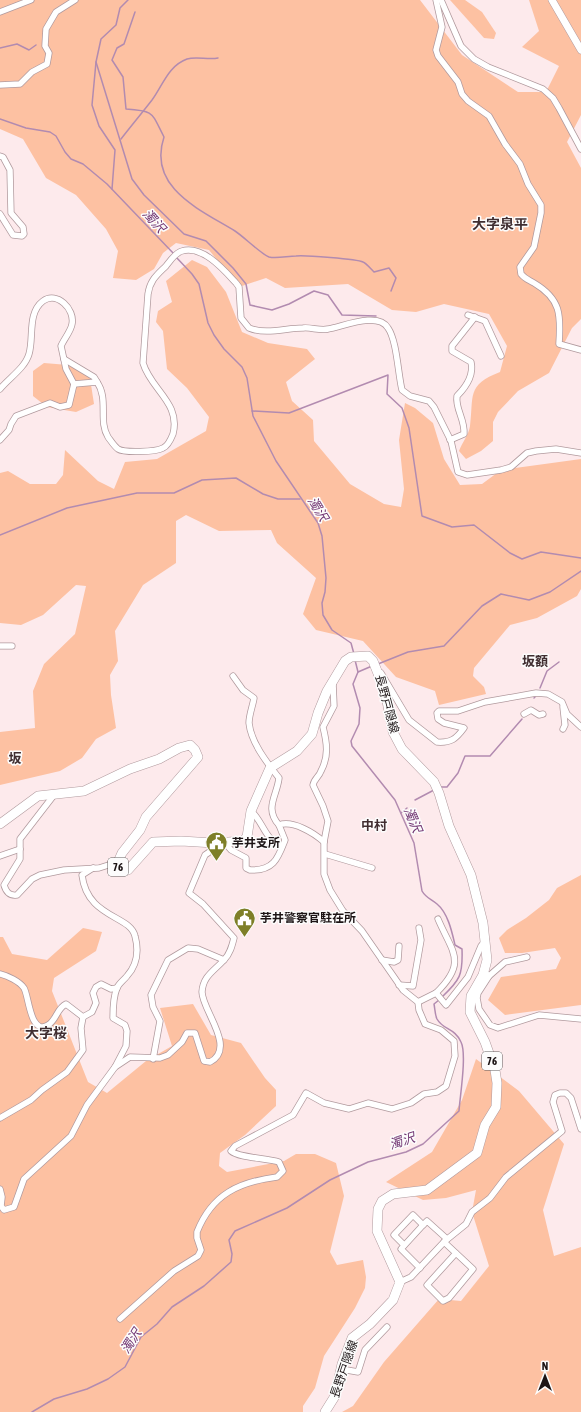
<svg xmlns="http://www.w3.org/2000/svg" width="581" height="1412" font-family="'Asap Condensed','Noto Sans JP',sans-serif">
<rect width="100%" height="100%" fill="#fdeaec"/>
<g fill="#fdc1a2">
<path d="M 0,0 L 420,0 L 462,55 L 518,92 L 546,92 L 559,66 L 522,47 L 539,31 L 529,0 L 581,0 L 581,115 L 567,142 L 581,168 L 581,319 L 572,328 L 549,373 L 518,391 L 498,412 L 493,422 L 493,441 L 481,451 L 466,459 L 459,451 C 462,443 469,434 470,426 C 474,396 466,385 500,372 L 507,346 L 489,314 L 444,304 L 416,312 L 392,310 L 348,284 L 285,288 L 266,278 L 239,287 L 209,250 L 176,243 L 163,253 L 154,269 L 136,280 L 113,278 L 118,251 L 106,229 L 76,195 L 46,178 L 23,139 L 0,129 Z"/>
<polygon points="450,0 465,0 482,12 496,33 494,39 484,38"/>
<polygon points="192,260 207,267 226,292 242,332 268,343 307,349 315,359 286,382 292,401 313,420 314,441 350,484 384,504 401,507 404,489 399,440 405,403 415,408 433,423 444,459 460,485 482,484 501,470 581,459 581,589 577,596 537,618 510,625 474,668 473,676 484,687 486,694 439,705 435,691 396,677 363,641 316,630 303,614 316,578 277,543 271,530 219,531 186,515 176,521 176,563 143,585 115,631 118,661 110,675 111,695 116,728 96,739 82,758 60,771 0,785 0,732 35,728 33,691 44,664 75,634 86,586 76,585 43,615 21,625 0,623 0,473 8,471 30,484 56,484 63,475 65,450 98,481 114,489 125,462 157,459 206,431 209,417 187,388 167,369 163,331 156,322 158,311 172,302 166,281"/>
<polygon points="44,363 80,366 90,378 94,404 76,412 47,407 33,396 33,371"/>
<polygon points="581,875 581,1005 505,1015 488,1000 501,977 556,969 561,958 555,948 522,953 505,953 499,938 507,930 526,918 549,900 557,888"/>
<polygon points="83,928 102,932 96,951 54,978 52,991 88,1082 107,1093 146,1061 172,1046 160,1008 193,1004 211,1035 241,1043 265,1078 276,1090 276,1106 245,1135 220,1153 219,1166 227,1172 284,1161 296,1154 315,1154 336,1163 344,1196 330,1252 337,1265 363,1260 366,1277 365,1288 355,1308 324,1356 315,1388 303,1406 303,1412 0,1412 0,937 3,937 12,954 47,960"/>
<polygon points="476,1059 519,1091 564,1144 543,1210 554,1256 581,1247 581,1412 342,1412 353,1406 384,1362 439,1299 461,1301 489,1266 472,1212 476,1190 446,1198 423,1200 386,1182 432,1152 462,1100"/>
</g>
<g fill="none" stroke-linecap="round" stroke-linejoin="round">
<g stroke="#b28bb0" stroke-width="1.5">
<path d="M 135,12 L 124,44 L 117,48 L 112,60 L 123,77 L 126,109 C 155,111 151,112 164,137 C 147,188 201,210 235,231 C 243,236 261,254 269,257 C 276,259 288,256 296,256 C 304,255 357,259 363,262 C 366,263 371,269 374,272 L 389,268 L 396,278 L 391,291"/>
<polyline points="0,48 17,44 29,50 36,45"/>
<polyline points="96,62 132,179 144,195 184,234 206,241 233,268 246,284 250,305 272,310 289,304 314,291 328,295 342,315 376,316"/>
<polyline points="0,119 26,128 50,132 56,136 65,152 71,159 83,164 107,184 174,254"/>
<path d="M 121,139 C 131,126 142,113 152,100 C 163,85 168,66 187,59 C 196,56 208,60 218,58"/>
<polyline points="112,189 115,150 99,126 92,105 96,62 101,39 116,25 120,8 128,0"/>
<polyline points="176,257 192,274 199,284 208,323 214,335 224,349 242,367 247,378 253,416 276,461 318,523 322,536 326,578 325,592 322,603 323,615 332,630 351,643 354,654"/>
<polyline points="252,411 289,413 388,375 387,394 402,408 409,428 422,516 452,527 474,525 510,553 522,559 541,552 581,558"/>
<polyline points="0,535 67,508 137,493 174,493 202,480 236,478 263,494 278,499 300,499"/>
<path d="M 355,660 L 358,672 L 353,684 L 360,708 L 359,724 L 351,741 L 352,746 L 395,800 L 414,843 L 422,891 C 426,898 431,899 437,904 C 448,913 452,932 455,945 L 462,949 C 463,975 460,980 442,997"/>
<polyline points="378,664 408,652 444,646 482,606 501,594 529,600 550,592 581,571"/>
<polyline points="358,672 372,666"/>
<polyline points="540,688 547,671 559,662"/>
<polyline points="534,698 535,697"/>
<polyline points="440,787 447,787 458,773 465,756 490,756 522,719"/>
<polyline points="415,800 434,790"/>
<polyline points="401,813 407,808"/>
<path d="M 32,1412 L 54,1399 L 87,1389 L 108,1379 L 125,1367 L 141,1337 L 157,1324 L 172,1307 L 204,1286 L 231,1262 L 232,1254 L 229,1240 L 235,1231 L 287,1208 L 330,1180 L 368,1162 L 406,1152 L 423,1144 L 459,1111 C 460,1096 467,1054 461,1042 C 455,1028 443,1030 437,1019 C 435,1015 435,1009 434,1004 L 439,1000"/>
</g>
<defs>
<g id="minor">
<path d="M 436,0 L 442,27 L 436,50 L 438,56 L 458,82 L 462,94 L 468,101 L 489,116 L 505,144 L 520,164 L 528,184 L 541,205 L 541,213 L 534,247 L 520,267 L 521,274 C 525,279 529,280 534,283 C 561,299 561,315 559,344 L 581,350"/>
<polyline points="441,0 461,46 474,59 488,67 543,89 553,98 559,108 581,149"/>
<polyline points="0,12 31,0"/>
<polyline points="0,85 20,84 32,72 47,64 49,53 45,46 46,29 56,12 75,0"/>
<polyline points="0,156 3,157 10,170 11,213 23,227 24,234 22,236 13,235 0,214"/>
<polyline points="468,315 485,321 501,356"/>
<polyline points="64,359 94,377 97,382"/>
<path d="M 74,384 L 97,382 C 109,399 98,421 108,437 C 111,441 114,446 118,449 C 124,453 156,452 163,448 C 168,446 171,439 173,434 C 181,403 151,390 143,363 L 148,294 C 150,280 157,275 166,266 C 170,261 175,253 182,251 C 203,245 224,270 236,283 L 239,287 L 241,318 L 249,328 C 266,335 286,328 303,328 C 311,327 320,331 328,329 C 342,327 378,311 388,328 C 397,341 398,374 402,390 L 410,396 L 429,401 L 434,407 L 451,441 L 458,472 L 467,475 L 501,470 L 511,467 L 527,453 L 536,451 L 556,449 L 581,453"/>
<path d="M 0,389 C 9,378 25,368 29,354 C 34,338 27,313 43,301 C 57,291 75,309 72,324 C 71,331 64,339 61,346 L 66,369 L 74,384 L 69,405 L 60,407 L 50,403 L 16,416 L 11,424 L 9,430 L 0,440"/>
<path d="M 450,440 L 464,434 C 465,419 455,409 457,396 C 466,387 474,375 471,362 L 452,351 L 452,346 L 475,317"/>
<polyline points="0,646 12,646"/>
<path d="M 381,673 L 409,720 L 437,742 C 451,743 456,739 464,728 L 444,723 L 438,719 L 437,713 L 439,711 L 458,711 L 485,702 L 536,693 L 548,694 L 562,702 L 567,714 L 581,727"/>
<path d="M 233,676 L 243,690 L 254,698 C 253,705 249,715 249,723 C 251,743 268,764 279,778 C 277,796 264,808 279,825"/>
<polyline points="563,707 565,725 563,729"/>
<polyline points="524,714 531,710 539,715 543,714"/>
<path d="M 54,795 L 20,839 L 20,859 L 4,885 C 6,892 9,896 17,895 L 32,879 L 40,875 L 64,870 L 99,868 L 118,862"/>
<path d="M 251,811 C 263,821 265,841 282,846"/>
<polyline points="325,854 372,868"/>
<polyline points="0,856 20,849"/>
<path d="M 93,868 L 82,875 C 87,918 130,915 135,936 C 139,951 137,965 127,976 C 124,980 119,983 117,988 C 113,997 113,1008 113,1018 L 125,1025 L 127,1031 L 126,1046 L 115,1067"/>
<polyline points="382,960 394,962 398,960 399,946"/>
<polyline points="484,972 489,976 478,993 477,998 479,1009 490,1025 498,1028 539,1015 581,1019"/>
<path d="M 0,974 C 8,976 19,981 24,988 C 29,996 30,1036 48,1025 C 56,1021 57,1008 66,1004 L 83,1017 L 92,1012 L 96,1003 L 93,993 L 96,987 L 101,984 L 111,989 L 117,988"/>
<polyline points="489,976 505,962 527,957"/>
<polyline points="399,985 413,986 421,940 419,928"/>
<path d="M 436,993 C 468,962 452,952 438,919"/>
<polyline points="418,1002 436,993 446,1005 468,977 481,946 486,940"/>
<polyline points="153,1059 160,1021 153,1007 151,995 168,960 188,948 198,949 224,960"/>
<polyline points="0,1118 31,1100 42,1090 67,1072 83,1050 81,1028 83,1017"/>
<path d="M 0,1189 L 2,1197 L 1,1206 L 4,1210 L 14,1207 L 24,1179 L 71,1136 L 87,1105 L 115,1067 L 130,1057 L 160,1058 L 168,1055 L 182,1042 L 187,1033 L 195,1033 L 204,1061 L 210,1062 C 237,1048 202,1010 202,992 C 203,976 214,971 224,960 C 230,954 232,946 234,938 L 203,904 L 189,893 L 205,855 L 224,842 L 231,850 L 246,858 L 246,868 L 250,870 C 274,871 278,858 285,840 L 279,825 C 293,820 314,833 324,842"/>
<polyline points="444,1242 473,1269 449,1298 443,1301 427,1285 456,1253"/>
<polyline points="404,1245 394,1235 413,1215 423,1225"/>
<polyline points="420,1268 401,1249 423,1225 427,1221 447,1239"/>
<polyline points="400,1282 411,1277 445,1241 466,1224 472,1212 490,1198 506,1177 562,1131 553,1102 555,1095 560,1093 566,1093 571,1098 581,1129"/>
<path d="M 120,1319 L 174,1271 L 198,1256 L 201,1250 L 197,1238 L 197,1232 C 212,1194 239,1182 277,1177 L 283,1171 L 279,1162 C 267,1158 239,1158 231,1151 L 235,1146 L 293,1115 L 306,1093 L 324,1103 L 349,1109 L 368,1103 L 392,1109 L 411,1103 L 424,1094 L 437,1092 L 446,1086 L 455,1056 L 454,1041 L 441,1030 L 425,1024 L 419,1010 L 418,1002 L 403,990 L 362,931 L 343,911 L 330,890 L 324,874 L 324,842 L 328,821 L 323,806 L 313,785 C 314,779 319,777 321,771 C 329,756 327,743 323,727 L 334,706 L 333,683"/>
<polyline points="341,1369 358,1372 365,1350 387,1327"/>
</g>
<polyline id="tertiary" points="552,0 581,50"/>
<polyline id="primary" points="0,824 38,796 84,791 130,769 159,759 179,748 190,745 195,750 198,757 146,817 140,830 122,853 118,862 118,867 123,870 128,870 153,842 181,841 214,843 243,841 247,837 251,811 270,768 297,751 312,734 318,713 327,691 345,661 351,657 368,656 373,661 385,691 393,732 402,749 434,782 439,793 449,826 471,875 483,923 487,960 483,975 471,996 470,1012 485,1042 495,1070 497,1083 496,1107 485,1125 477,1153 427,1190 393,1194 382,1201 378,1209 377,1231 400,1282 393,1300 370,1324 352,1338 342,1364 335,1396 325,1412"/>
</defs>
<use href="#minor" stroke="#b19a9e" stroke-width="7"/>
<use href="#tertiary" stroke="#b19a9e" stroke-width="8"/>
<use href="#primary" stroke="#b19a9e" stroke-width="10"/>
<use href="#minor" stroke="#fff" stroke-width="5.5"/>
<use href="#tertiary" stroke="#fff" stroke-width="7"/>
<use href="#primary" stroke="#fff" stroke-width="9"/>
</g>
<defs>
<symbol id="civic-pin" viewBox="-11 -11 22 30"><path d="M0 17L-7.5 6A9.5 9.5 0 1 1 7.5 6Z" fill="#7e7f28" stroke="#fcfcfc"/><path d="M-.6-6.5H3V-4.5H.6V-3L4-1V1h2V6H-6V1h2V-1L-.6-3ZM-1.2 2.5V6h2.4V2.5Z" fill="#fff"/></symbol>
</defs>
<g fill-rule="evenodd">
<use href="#civic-pin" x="204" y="830" width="25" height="34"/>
<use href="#civic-pin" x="232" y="906" width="25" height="34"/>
</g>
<g text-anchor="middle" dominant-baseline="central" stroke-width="3" stroke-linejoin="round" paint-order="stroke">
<g fill="#fcfcfc" stroke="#5f5a5a" stroke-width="1">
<rect x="108" y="858" width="20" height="18" rx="3"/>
<rect x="482" y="1052" width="20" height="18" rx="3"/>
</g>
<g font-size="11" font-weight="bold" fill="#1c1415">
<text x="118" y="867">76</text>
<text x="492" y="1061">76</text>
</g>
<g font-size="12" fill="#1c1415" stroke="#fcfcfc">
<text transform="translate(387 704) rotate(75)">長野戸隠線</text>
<text transform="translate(344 1369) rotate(-71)">長野戸隠線</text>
</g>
<g font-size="12" font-weight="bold" fill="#1c1415" stroke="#fcfcfc" text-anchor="start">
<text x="232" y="843">芋井支所</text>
<text x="260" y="918">芋井警察官駐在所</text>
</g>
<g font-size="13" font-style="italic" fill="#723673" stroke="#fcfcfc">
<text transform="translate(154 221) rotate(48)">濁沢</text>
<text transform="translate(318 509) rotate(59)">濁沢</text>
<text transform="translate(413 820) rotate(67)">濁沢</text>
<text transform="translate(402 1141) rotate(-18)">濁沢</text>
<text transform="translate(131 1341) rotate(-57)">濁沢</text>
</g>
<g font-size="13" font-weight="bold" fill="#402e31" stroke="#fcfcfc">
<text x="535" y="661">坂額</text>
<text x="15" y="758">坂</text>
<text x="374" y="825">中村</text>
</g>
<g font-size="14" font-weight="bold" fill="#402e31" stroke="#fcfcfc">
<text x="500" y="224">大字泉平</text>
<text x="46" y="1033">大字桜</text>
</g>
</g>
<g transform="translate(545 1376)" stroke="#fcfcfc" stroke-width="3" paint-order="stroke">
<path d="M0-3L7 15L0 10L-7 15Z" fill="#1c1415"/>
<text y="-6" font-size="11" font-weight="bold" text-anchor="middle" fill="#1c1415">N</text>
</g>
</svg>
